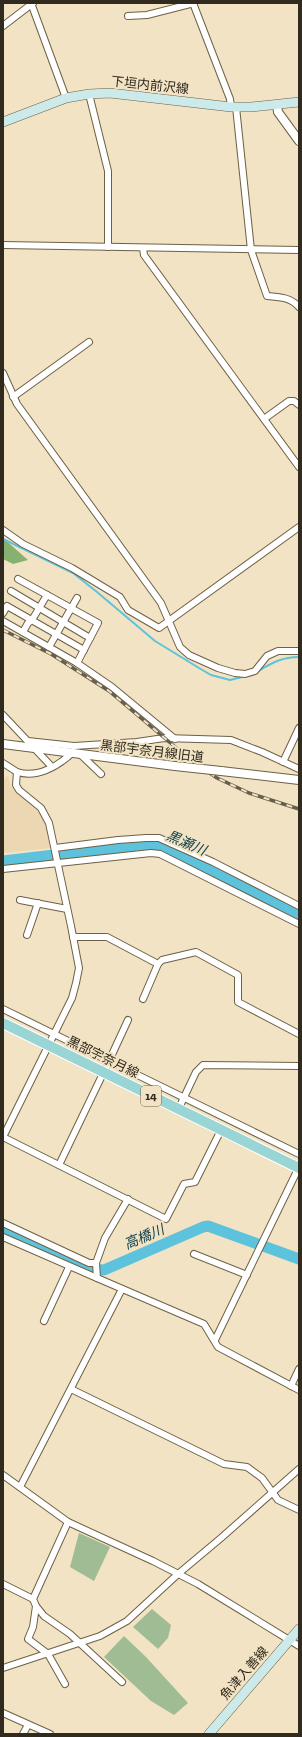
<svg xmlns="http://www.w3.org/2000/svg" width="302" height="1737" font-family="'Zilla Slab','Noto Sans JP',serif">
<rect width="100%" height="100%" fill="#f2e3c4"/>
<polygon fill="#ebd8b2" points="8,775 11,787 40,813 46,825 50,848 3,853 3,780"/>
<g fill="#a0bc94">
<polygon points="79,1533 110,1547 94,1581 70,1567"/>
<polygon points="152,1609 171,1625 168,1638 158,1649 133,1627"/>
<polygon points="124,1636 146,1657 188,1703 174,1715 151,1701 104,1657"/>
</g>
<polygon fill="#86b171" points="3,538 28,560 13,564 3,559"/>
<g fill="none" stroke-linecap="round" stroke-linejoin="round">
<g stroke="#5dc3dc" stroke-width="2">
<polyline points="3,539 73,573 97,592 155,641 199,668 211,675 230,680 254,674"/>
<path d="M 258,671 C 272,663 282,657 299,657"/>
</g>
<g stroke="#5dc3dc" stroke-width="11">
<polyline points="3,861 148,844 172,850 299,914"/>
<polyline points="3,1230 89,1269 104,1270 203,1227 208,1226 299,1259"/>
</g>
<defs>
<g id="minor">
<polyline points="31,3 66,98"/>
<polyline points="193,3 230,99 231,107"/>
<polyline points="128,16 147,15 194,3"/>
<polyline points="3,26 33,3"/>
<polyline points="89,94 108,171 108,247"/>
<path d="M 236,107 L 251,250 L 267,296 C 279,297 290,297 299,307"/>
<polyline points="3,245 299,250"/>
<polyline points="143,248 144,255 299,467"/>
<polyline points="3,373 17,404 161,603 180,647 189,655 218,668 235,673 245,674 255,671 267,656 278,651 299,651"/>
<polyline points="13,397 89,342"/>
<polyline points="264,419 289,401 294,401 299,405"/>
<polyline points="3,530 23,544 72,568 120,597 128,610 159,628 299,527"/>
<polyline points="18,579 98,623 77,663"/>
<polyline points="11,591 90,638"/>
<polyline points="3,613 7,606 84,650"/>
<polyline points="3,621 77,663 112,687 175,739"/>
<polyline points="23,632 28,623 32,620 47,595"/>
<polyline points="49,647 77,598"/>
<polyline points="3,715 52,767"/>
<polyline points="28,741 74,746 137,742 164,738 231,740 262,752 299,769"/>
<polyline points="80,754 101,774"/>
<polyline points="283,762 299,728"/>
<polyline points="3,763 17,772 16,785 19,790 41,808 49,823 71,926 79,968 76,983 72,998 3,1137"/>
<path d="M 17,772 C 37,778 57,767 72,753"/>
<polyline points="55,848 118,840 146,838 159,838 213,862 299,906"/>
<polyline points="3,869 151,853 160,854 299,924"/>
<polyline points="20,900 67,909"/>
<polyline points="27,935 38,903"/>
<polyline points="73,937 107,937 158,964"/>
<polyline points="143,999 158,964 162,960 196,952 238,975 238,1002 299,1034"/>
<polyline points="3,1009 109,1061 59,1165"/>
<polyline points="128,1020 109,1061 299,1154"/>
<polyline points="178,1110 196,1072 203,1065 299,1066"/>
<polyline points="3,1137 166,1219 184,1184 195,1182 221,1130"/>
<polyline points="128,1199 105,1238 96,1263 97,1278 204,1324 218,1347 299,1390"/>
<polyline points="3,1223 89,1263 96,1263"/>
<polyline points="3,1237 97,1278"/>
<polyline points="194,1254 247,1275"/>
<polyline points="44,1321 69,1267"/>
<polyline points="215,1340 299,1167"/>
<polyline points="291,1386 299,1369"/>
<polyline points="71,1389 224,1464 247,1467 262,1478 278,1500 299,1510"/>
<polyline points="3,1475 68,1522 153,1561 198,1584 299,1646"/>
<polyline points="20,1487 122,1289"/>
<polyline points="3,1584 33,1599"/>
<polyline points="36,1606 33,1599 68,1522"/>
<polyline points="3,1668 100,1636 127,1621 178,1574 221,1538 299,1469"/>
<polyline points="65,1684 48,1654 28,1639 33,1627 36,1606 44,1616 70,1634 122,1682"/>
<polyline points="3,1713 50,1734"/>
<polyline points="23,1734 28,1725"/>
</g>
<g id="tertiary">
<polyline points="277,105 278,112 299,141"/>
<polyline points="3,744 175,766"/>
<polyline points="221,771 299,780"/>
</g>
<g id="secondary">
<polyline points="3,122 66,98 89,94 110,93 231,107 251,107 299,102"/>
<polyline points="209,1734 299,1629"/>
</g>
<polyline id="primary" points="3,1023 299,1168"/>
</defs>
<use href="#minor" stroke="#6d6045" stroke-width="8"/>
<use href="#tertiary" stroke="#6d6045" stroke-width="10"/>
<use href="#secondary" stroke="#6d6045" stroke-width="10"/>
<use href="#primary" stroke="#fff" stroke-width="12"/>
<use href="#minor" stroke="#fff" stroke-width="6"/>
<use href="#tertiary" stroke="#fff" stroke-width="8"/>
<use href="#secondary" stroke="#cceae9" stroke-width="9"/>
<use href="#primary" stroke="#99d5d4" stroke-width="10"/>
<defs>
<polyline id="rail" points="3,630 51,654 109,691 187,757 217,778 249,793 299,809"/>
</defs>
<use href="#rail" stroke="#675e4e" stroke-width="3.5"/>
<use href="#rail" stroke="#f2e3c4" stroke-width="2" stroke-dasharray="6" stroke-linecap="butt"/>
<defs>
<polyline id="tertiary-bridge" points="175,766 221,771"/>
</defs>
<use href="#tertiary-bridge" stroke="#6d6045" stroke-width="10" stroke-linecap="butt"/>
<use href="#tertiary-bridge" stroke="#fff" stroke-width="8"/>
</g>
<g text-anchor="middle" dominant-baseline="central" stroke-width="4" stroke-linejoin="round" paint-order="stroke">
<rect fill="#f2e3c4" stroke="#6a6250" stroke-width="1" x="141" y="1086" width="20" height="20" rx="3"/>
<g font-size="12" font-weight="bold" fill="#302a1f">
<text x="151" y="1096">14</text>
</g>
<g font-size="13" fill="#302a1f" stroke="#f2e3c4">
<text transform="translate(150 85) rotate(6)">下垣内前沢線</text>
<text transform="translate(152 751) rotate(7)">黒部宇奈月線旧道</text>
<text transform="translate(103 1057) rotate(26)">黒部宇奈月線</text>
<text transform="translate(244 1673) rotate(-49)">魚津入善線</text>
</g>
<g font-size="14" font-style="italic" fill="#12414b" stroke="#f2e3c4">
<text transform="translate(186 843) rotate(23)">黒瀬川</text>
<text transform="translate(144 1237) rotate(-23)">高橋川</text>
</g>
</g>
<rect width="302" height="1737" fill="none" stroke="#302a1f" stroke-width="8"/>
</svg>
